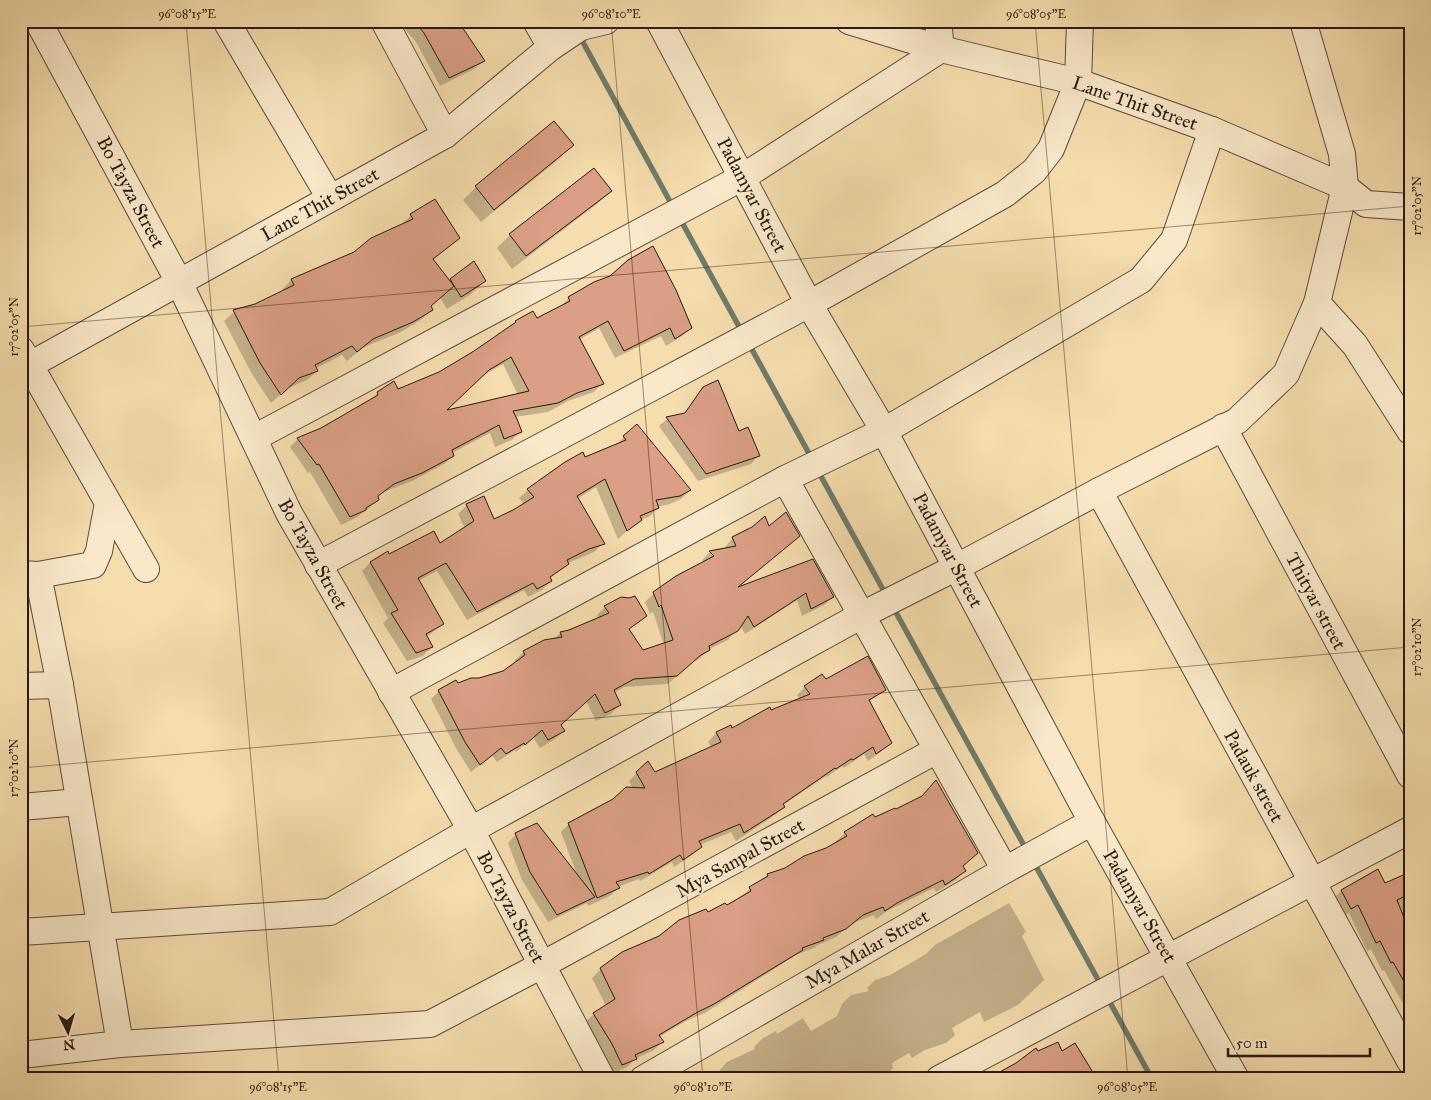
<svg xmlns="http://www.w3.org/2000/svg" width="1431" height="1100" font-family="'IM FELL Great Primer',serif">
<rect width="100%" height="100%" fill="#f6ddad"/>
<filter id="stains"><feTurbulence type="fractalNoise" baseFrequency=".004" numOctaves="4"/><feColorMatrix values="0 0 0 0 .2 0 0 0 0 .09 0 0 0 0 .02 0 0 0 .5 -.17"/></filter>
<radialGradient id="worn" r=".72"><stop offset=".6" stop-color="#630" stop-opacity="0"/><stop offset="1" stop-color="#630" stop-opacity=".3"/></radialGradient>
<g fill="#0003" fill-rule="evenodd">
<polygon points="290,21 314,21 298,30"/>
<polygon points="398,21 478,21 460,28 483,61 474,69 440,86 416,42"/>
<polygon points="572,145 559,159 481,222 463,200 476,187"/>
<polygon points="610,191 597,204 512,269 497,248 510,235"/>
<polygon points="411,215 458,238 433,260 449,282 451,280 485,281 471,294 447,309 440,298 430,306 431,309 422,319 401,332 362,348 347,361 342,355 315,369 317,371 307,380 288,388 271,403 252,374 224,321 234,312 255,305 283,291 282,290 291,280 354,253 401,225"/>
<path d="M 569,298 L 690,327 L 682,336 L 666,346 L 661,336 L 615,358 L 599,328 L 579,340 L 602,384 L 594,392 L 568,401 L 548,412 L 515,417 L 520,432 L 512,440 L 495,447 L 490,433 L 452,453 L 453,456 L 444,464 L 412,481 L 384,492 L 377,497 L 378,499 L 369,508 L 356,518 L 341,525 L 310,472 L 308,473 L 290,447 L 298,439 L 321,429 L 370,401 L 378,393 L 397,390 L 440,373 L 475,352 L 516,322 L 532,313 L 536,320 L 560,307 ZM 503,364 L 518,395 L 443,413 L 479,378 Z"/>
<polygon points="704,388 738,433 758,456 751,464 698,481 659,426 667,419 683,415 696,397"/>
<polygon points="624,437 690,490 681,499 670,504 657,507 658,508 649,517 640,520 618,539 596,487 577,499 603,543 594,552 568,563 550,578 551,581 542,590 528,597 524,590 467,620 437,571 418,581 442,623 433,632 426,637 432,647 423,656 407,661 383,623 388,618 362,571 370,563 389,555 440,545 465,529 458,514 467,505 494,521 524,504 519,498 528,490 585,458 615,446"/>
<polygon points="769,528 798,536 736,589 812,560 833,597 824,605 802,616 797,600 745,634 740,625 728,640 709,649 700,658 691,663 668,684 624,687 614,693 619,705 611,714 596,721 586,701 560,725 563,731 555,739 540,748 533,737 516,752 515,750 497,762 492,755 471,772 457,750 431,699 439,691 458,684 504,672 517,663 515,660 524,652 553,640 560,633 599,618 597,615 605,607 645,616 628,630 642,652 664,645 653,612 650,614 645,602 654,593 704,563 702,560 710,552 726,549 725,547 733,538"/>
<polygon points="825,681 885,689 869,702 890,742 882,751 868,761 864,754 844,768 842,766 827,777 826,776 783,805 784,807 775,815 736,841 731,832 700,845 700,846 692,855 674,867 672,862 640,881 639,879 617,887 618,888 610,896 588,906 587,903 548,922 522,880 508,843 516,834 577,875 561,832 569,824 633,789 629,781 637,773 655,773 712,748 708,742 716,733 730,727 732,730 770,711 800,700 797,695 805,687"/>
<polygon points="845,833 962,866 964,871 956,880 936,892 934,888 887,911 876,919 874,915 853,923 836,937 818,945 814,948 796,955 705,1013 686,1021 659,1037 662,1042 654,1050 635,1059 627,1067 614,1073 604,1053 585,1022 594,1014 606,1006 592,978 601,969 707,913 727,907 768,875 785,869 826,849 837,843 836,841"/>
<polygon points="1410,873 1410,1016 1384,970 1382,971 1371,949 1367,951 1349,913 1342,917 1333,899 1341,891 1385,884"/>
<polygon points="1009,903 1026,932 1022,936 1044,980 1018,1005 984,1022 980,1012 952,1028 955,1035 946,1043 925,1050 912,1058 909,1053 892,1063 893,1068 882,1079 707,1079 719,1071 727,1062 755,1049 754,1047 763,1038 776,1031 777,1034 803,1018 811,1031 837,1016 842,1004 851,995 869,991 867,988 875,980 890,975 926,954 935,945"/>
</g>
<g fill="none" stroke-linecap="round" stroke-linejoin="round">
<g stroke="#6e7c6a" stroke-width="5.5">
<polyline points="579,35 673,207"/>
<polyline points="679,217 742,332"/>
<polyline points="749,344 812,459"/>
<polyline points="817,469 886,595"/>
<polyline points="893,607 1027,851"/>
<polyline points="1033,861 1102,987"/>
<polyline points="1107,997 1152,1079"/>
</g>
</g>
<g fill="#da9f85" stroke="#271a11" fill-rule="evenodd">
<polygon points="414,21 458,21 485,61 449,78 424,33"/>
<polygon points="554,121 574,145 494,210 475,186"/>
<polygon points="594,168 612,191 526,256 509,234"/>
<polygon points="435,199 460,238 433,259 454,286 431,306 433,310 413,322 373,339 357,352 352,346 315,365 318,371 299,378 281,395 260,363 233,310 255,304 294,285 291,279 354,252 371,238 413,219 410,214"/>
<path d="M 653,246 L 676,290 L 692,328 L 675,339 L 670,328 L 624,351 L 608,321 L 579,337 L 604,384 L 577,393 L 558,403 L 513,411 L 517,419 L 522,432 L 504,439 L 499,425 L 452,450 L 454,456 L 422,473 L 394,484 L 378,496 L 379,500 L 366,508 L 366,510 L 350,517 L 319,464 L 317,465 L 297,438 L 321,428 L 378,395 L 377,392 L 394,381 L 398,389 L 439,372 L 474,351 L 516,322 L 515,321 L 533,311 L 537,318 L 570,301 L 568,297 L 594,282 L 610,276 L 628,260 ZM 511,357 L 529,391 L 447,410 L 489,370 Z"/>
<polygon points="474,261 486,281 461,297 450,279"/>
<polygon points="718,380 739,431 748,427 760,456 706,474 666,417 685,413 703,387"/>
<polygon points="637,424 691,490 680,496 656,500 659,508 640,516 642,520 627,531 605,479 577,496 605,544 589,549 567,560 569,564 550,577 552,581 537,589 533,583 477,612 446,563 418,578 444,624 426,634 433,647 416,653 391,613 398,610 370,562 388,551 389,554 434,531 440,543 474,521 466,504 484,496 494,519 513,510 534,497 527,489 565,462 583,452 585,457 626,440 623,436"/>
<polygon points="786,512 800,536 738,587 813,559 834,597 811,609 806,593 754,627 748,616 738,631 709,646 710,650 701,655 677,676 634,679 614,690 621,705 605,713 595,694 561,725 565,731 548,740 542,730 525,745 524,743 506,754 501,748 480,765 465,742 438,690 456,680 458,683 471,678 479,678 503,671 525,655 523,651 544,640 562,637 560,632 569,630 609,613 604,606 621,597 629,598 635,596 647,616 629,629 643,650 673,640 661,605 659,607 653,592 676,576 714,556 709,551 736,546 732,537 752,527 765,516 769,526"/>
<polygon points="868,656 886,690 869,700 892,743 876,754 873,747 853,760 851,759 836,769 835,768 783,804 785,807 744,833 740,824 699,841 702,847 683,860 680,855 649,874 648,872 616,882 620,888 597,898 568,823 613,799 626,787 645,788 636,772 648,761 655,772 721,742 716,732 731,725 732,728 770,707 771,710 810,694 804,686 822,674 826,679"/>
<polygon points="936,780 978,853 963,866 966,871 945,885 943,880 897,903 885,911 883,907 863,915 846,929 823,938 824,940 802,948 803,950 714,1004 696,1013 659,1035 664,1042 635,1055 637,1059 622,1065 612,1044 593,1013 615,999 600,968 622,952 659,936 679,920 706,909 708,912 725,903 727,905 751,891 749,887 768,876 767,874 785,868 804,856 826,848 847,836 844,832 873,814 875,817 895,808 896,809 922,796"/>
<polygon points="537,823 595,897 557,915 530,872 515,833"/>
<polygon points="1378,869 1385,883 1410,872 1410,894 1397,900 1410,933 1410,992 1393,962 1391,963 1380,941 1376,943 1358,905 1351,909 1341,890"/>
<polygon points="1058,1042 1062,1051 1075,1043 1097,1079 987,1079 1016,1063 1036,1048 1038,1051"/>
</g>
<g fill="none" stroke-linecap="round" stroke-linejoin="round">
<defs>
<g id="minor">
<polyline points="38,21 179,282 289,513 471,830 602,1079"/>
<polyline points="226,21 330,198"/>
<polyline points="384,21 445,135"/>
<polyline points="536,21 551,47"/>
<polyline points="659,21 809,304 884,431 1092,822 1236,1079"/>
<polyline points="849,21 941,49 1078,82 1212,130 1345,187 1366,204 1410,207"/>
<polyline points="1317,303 1355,345 1410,431"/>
<polyline points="21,350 146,569"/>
<polyline points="21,370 445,135 551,47 581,27 606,21"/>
<polyline points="1223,427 1410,775"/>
<polyline points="254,438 743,177 941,49 938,21"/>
<polyline points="785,479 1005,870"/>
<polyline points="1099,491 1410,1061"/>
<polyline points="318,565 809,304 1005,194 1034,171 1051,149 1078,82 1080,21"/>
<polyline points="22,574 38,575 93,565 99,551 108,503"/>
<polyline points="38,575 60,685 120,1044"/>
<polyline points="21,686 60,685"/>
<polyline points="391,692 785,479 884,431 1141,280 1174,240 1212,130"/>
<polyline points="21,807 79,802"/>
<polyline points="21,932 330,912 471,830 862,615 957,567 1099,491 1237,421 1286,374 1317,303 1345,187 1342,154 1303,21"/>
<polyline points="21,1055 120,1044 430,1024 542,965 937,750"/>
<polyline points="643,1079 1005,870 1092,822"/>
<polyline points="939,1079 1410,830"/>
</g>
</defs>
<use href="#minor" stroke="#5b4b38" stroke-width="28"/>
<use href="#minor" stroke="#f9e9ca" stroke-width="26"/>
</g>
<path fill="none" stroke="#271a11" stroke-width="1" stroke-opacity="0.45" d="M 186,21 L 279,1079M 611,21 L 703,1079M 1035,21 L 1128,1079M 21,327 L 1410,206M 21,768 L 1410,647"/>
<g text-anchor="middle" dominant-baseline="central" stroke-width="4" stroke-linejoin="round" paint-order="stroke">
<g font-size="19" fill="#271a11" stroke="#f9e9ca">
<text transform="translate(1135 103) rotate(19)">Lane Thit Street</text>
<text transform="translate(131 192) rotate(62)">Bo Tayza Street</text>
<text transform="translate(752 195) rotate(62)">Padamyar Street</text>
<text transform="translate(320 204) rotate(-29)">Lane Thit Street</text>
<text transform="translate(948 550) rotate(62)">Padamyar Street</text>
<text transform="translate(313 554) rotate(61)">Bo Tayza Street</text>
<text transform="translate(1316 601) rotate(62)">Thityar street</text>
<text transform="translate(1254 776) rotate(61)">Padauk street</text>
<text transform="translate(740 858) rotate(-29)">Mya Sanpal Street</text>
<text transform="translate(1140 906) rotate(60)">Padamyar Street</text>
<text transform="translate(511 907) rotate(62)">Bo Tayza Street</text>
<text transform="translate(867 949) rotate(-30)">Mya Malar Street</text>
</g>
</g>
<rect width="1431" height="1100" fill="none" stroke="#f6ddad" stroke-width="55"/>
<g transform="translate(68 1032) rotate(175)" stroke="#f9e9ca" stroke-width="4" paint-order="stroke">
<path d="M0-4L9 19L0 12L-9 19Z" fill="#271a11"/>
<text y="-8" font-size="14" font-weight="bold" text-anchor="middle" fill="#271a11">N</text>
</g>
<path d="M1228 1048v8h142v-8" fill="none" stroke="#271a11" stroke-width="2.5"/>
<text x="1236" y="1048" font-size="15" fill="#271a11" stroke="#f9e9ca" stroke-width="4" paint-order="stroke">50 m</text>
<rect x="28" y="28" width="1376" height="1044" fill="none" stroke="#271a11" stroke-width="2"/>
<g font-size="12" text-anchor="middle" fill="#271a11">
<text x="187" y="18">96°08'15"E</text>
<text x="611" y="18">96°08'10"E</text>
<text x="1036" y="18">96°08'05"E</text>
<text transform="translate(1417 206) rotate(-90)" y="4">17°02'05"N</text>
<text transform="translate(14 327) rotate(-90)" y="4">17°02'05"N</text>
<text transform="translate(1417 647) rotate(-90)" y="4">17°02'10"N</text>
<text transform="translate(14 768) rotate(-90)" y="4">17°02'10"N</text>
<text x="278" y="1091">96°08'15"E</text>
<text x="703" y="1091">96°08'10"E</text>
<text x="1127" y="1091">96°08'05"E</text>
</g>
<rect width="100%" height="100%" filter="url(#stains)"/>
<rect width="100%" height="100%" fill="url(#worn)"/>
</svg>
